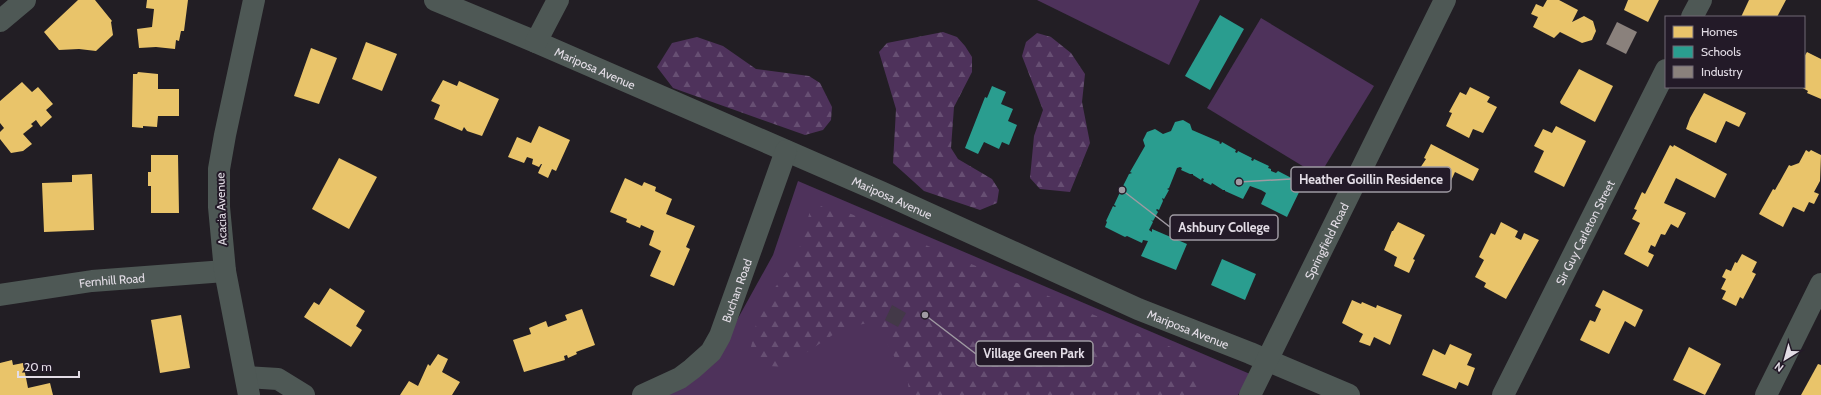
<svg xmlns="http://www.w3.org/2000/svg" width="1821" height="395" font-family="Cabin,sans-serif">
<defs>
<pattern id="forest-firs" width="22" height="20" patternUnits="userSpaceOnUse"><rect width="22" height="20" fill="#4e325b"/><path d="M5 1l3.5 6h-7zM16 11l3.5 6h-7z" fill="#674f73"/></pattern>
</defs>
<rect width="100%" height="100%" fill="#221e24"/>
<g fill="#4e325b">
<polygon points="1037,0 1200,0 1169,65"/>
<polygon points="1261,18 1374,86 1319,176 1207,108"/>
<polygon points="798,181 1250,374 1238,395 656,395 716,358 773,255"/>
</g>
<g fill="url(#forest-firs)">
<polygon points="943,32 957,37 965,46 972,57 972,72 954,107 951,148 958,159 992,179 999,190 997,203 980,210 924,191 893,163 896,109 879,52 887,43"/>
<polygon points="1037,33 1051,37 1071,53 1085,74 1082,102 1090,143 1070,192 1040,189 1030,178 1034,136 1043,110 1022,56 1026,42"/>
<polygon points="697,37 723,46 756,69 809,76 820,83 832,107 831,120 823,130 805,135 673,88 657,67 672,43"/>
<polygon points="827,204 1183,352 1198,365 1200,383 1191,395 909,395 908,382 882,334 868,323 843,328 785,367 769,366 751,347 760,307 796,260 810,211"/>
</g>
<g fill="#e9c46a">
<polygon points="78,0 95,0 112,21 111,22 113,35 96,51 79,49 59,50 44,32"/>
<polygon points="147,0 188,0 184,31 181,31 179,41 176,40 175,49 156,47 139,48 137,29 152,27 154,9 146,8"/>
<polygon points="1547,0 1559,0 1578,10 1572,22 1584,16 1593,21 1596,31 1592,40 1582,43 1560,32 1554,38 1533,27 1538,17 1531,14 1536,4 1543,7"/>
<polygon points="1628,0 1659,0 1648,22 1624,10"/>
<polygon points="1749,0 1786,0 1777,17 1741,17"/>
<polygon points="366,42 397,54 382,91 352,79"/>
<polygon points="311,48 337,58 319,104 294,96"/>
<polygon points="1807,52 1821,59 1821,99 1807,93 1808,91 1801,87 1804,87 1804,57"/>
<polygon points="1579,69 1613,86 1595,122 1561,104 1560,102"/>
<polygon points="138,72 158,74 158,89 179,89 179,116 158,116 157,127 143,126 143,128 132,127 133,74 137,74"/>
<polygon points="443,80 457,86 459,81 499,99 482,136 467,131 464,127 462,131 434,119 440,105 431,101"/>
<polygon points="22,82 32,92 38,87 53,104 46,110 52,117 41,127 36,120 31,124 33,126 23,134 32,144 23,151 11,153 0,139 0,132 4,128 0,123 0,101"/>
<polygon points="1470,87 1490,97 1487,102 1497,107 1483,133 1473,129 1469,138 1446,126 1452,113 1449,112 1460,92 1466,95"/>
<polygon points="1704,93 1746,113 1739,127 1726,121 1716,143 1686,129 1690,118"/>
<polygon points="539,126 570,140 556,171 552,169 548,178 538,173 542,164 541,164 539,167 532,164 533,159 527,157 524,163 508,157 517,137 531,143"/>
<polygon points="1556,126 1586,141 1564,187 1534,172 1544,151 1534,146 1543,129 1552,133"/>
<polygon points="1431,144 1479,169 1473,181 1455,172 1449,185 1421,171 1422,169 1420,168 1426,159 1424,158"/>
<polygon points="1670,145 1673,147 1674,145 1727,174 1715,198 1676,178 1664,203 1686,213 1678,228 1671,224 1665,235 1661,234 1655,247 1651,245 1648,252 1654,255 1648,267 1624,254 1640,223 1632,219 1637,210 1634,209 1642,192 1645,194"/>
<polygon points="1806,150 1809,152 1811,150 1821,155 1820,181 1814,192 1819,194 1814,204 1809,202 1804,212 1793,207 1783,227 1759,214 1773,189 1775,190 1789,165 1791,166 1799,163"/>
<polygon points="151,155 178,155 179,213 151,213 151,186 148,186 148,172 151,172"/>
<polygon points="339,158 377,177 349,229 312,209"/>
<polygon points="92,174 94,230 44,232 42,183 72,182 72,175"/>
<polygon points="625,178 642,186 644,182 656,187 655,191 672,199 666,214 695,226 686,247 690,249 674,286 650,276 661,251 649,245 654,231 641,225 640,228 626,222 627,219 610,212"/>
<polygon points="1398,222 1425,235 1413,259 1415,260 1409,273 1394,266 1397,257 1384,250 1392,231 1393,231"/>
<polygon points="1501,222 1518,231 1515,237 1521,240 1524,233 1539,240 1506,299 1484,287 1486,283 1475,277 1484,260 1479,257 1491,233 1495,235"/>
<polygon points="1742,254 1757,262 1752,272 1756,274 1743,299 1740,297 1736,306 1722,299 1726,291 1721,289 1726,279 1722,277 1726,269 1731,271 1735,262 1737,263"/>
<polygon points="330,288 365,311 356,326 362,330 351,347 304,317 314,302 319,305"/>
<polygon points="1603,290 1643,310 1635,327 1625,321 1609,354 1580,340 1590,320 1595,322 1601,309 1595,306"/>
<polygon points="1352,300 1361,304 1362,302 1376,308 1377,305 1402,315 1390,345 1374,337 1370,346 1359,342 1363,334 1342,323"/>
<polygon points="582,309 595,345 576,352 577,354 568,358 567,355 564,356 565,360 524,372 513,340 531,334 529,328 546,321 548,327 567,320 565,315"/>
<polygon points="181,315 190,368 160,373 151,320"/>
<polygon points="1450,344 1472,354 1467,365 1475,368 1468,386 1459,382 1456,389 1422,375 1433,349 1445,355"/>
<polygon points="1689,347 1721,364 1705,395 1673,380"/>
<polygon points="438,354 448,359 442,372 460,382 452,395 400,395 409,381 418,386 428,364 430,366"/>
<polygon points="12,360 13,365 23,363 28,388 50,383 53,395 0,395 0,363"/>
<polygon points="1818,364 1821,365 1821,395 1801,395"/>
</g>
<g fill="#2a9d8f">
<polygon points="1220,15 1244,29 1210,90 1185,76"/>
<polygon points="992,86 1006,92 1001,104 1013,109 1008,121 1017,125 1009,145 1002,142 999,149 984,142 978,154 965,148 985,97 987,98"/>
<polygon points="1183,120 1190,124 1192,130 1220,142 1219,143 1221,144 1222,142 1236,150 1235,152 1237,153 1238,151 1252,158 1251,160 1253,161 1254,159 1269,166 1268,168 1271,169 1271,171 1276,173 1278,171 1303,184 1287,217 1261,204 1266,193 1261,190 1250,186 1243,199 1225,191 1225,190 1223,190 1212,183 1211,185 1203,181 1204,179 1202,178 1201,180 1193,175 1193,174 1190,174 1181,170 1182,168 1180,167 1177,168 1169,188 1167,189 1169,190 1164,199 1162,198 1163,201 1159,210 1157,209 1156,210 1158,212 1153,221 1151,220 1153,222 1149,230 1152,232 1152,229 1187,244 1176,270 1141,256 1148,241 1143,240 1142,243 1127,236 1125,237 1105,227 1107,222 1106,221 1113,206 1115,207 1116,206 1114,205 1121,190 1123,191 1124,189 1122,188 1129,174 1132,173 1130,172 1145,146 1143,140 1147,132 1155,129 1163,134 1171,131 1175,122"/>
<polygon points="1222,259 1256,274 1245,300 1211,285"/>
</g>
<polygon fill="#8a817c" points="1617,22 1637,32 1626,54 1606,44"/>
<polygon fill="#433948" points="892,305 906,313 898,327 885,320"/>
<g fill="none" stroke-linecap="round" stroke-linejoin="round">
<g stroke="#4e5855" stroke-width="22">
<path id="s1" d="M 435,0 L 536,42 L 881,192 L 1138,309 L 1250,353 L 1349,395"/>
<polyline points="1692,17 1701,0"/>
<polyline points="0,21 25,0"/>
<polyline points="536,42 558,0"/>
<path id="s2" d="M 0,295 L 92,281 L 225,271"/>
<polyline points="246,377 278,379 304,395"/>
<polyline points="249,395 225,271 219,207 219,169 225,135 254,0"/>
<path id="s3" d="M 643,395 L 680,378 L 692,369 L 711,352 L 720,336 L 786,151"/>
<path id="s4" d="M 1250,395 L 1445,0"/>
<path id="s5" d="M 1503,395 L 1666,70"/>
<polyline points="1766,395 1821,284"/>
</g>
</g>
<g text-anchor="middle" dominant-baseline="central" stroke-width="4" stroke-linejoin="round" paint-order="stroke">
<g font-size="12" fill="#e3dde6" stroke="#231a28">
<text stroke="none"><textPath href="#s1" startOffset="174">Mariposa Avenue</textPath></text>
<text stroke="none"><textPath href="#s1" startOffset="498">Mariposa Avenue</textPath></text>
<text transform="translate(221 209) rotate(-92)">Acacia Avenue</text>
<text stroke="none"><textPath href="#s5" startOffset="182">Sir Guy Carleton Street</textPath></text>
<text stroke="none"><textPath href="#s4" startOffset="172">Springfield Road</textPath></text>
<text stroke="none"><textPath href="#s2" startOffset="113">Fernhill Road</textPath></text>
<text stroke="none"><textPath href="#s3" startOffset="148">Buchan Road</textPath></text>
<text stroke="none"><textPath href="#s1" startOffset="822">Mariposa Avenue</textPath></text>
</g>
</g>
<path fill="none" stroke="#9f9aa2" stroke-width="1.5" d="M1239 182L1291 179M1122 190L1170 227M925 315L976 354"/>
<g fill="#9f9aa2" stroke="#231a28" stroke-width="1.5">
<circle cx="1239" cy="182" r="4"/>
<circle cx="1122" cy="190" r="4"/>
<circle cx="925" cy="315" r="4"/>
</g>
<g fill="#231a28" stroke="#9f9aa2" stroke-width="1.5">
<rect x="1291" y="167" width="160" height="25" rx="4"/>
<rect x="1170" y="215" width="108" height="25" rx="4"/>
<rect x="976" y="341" width="117" height="25" rx="4"/>
</g>
<g font-size="13" text-anchor="middle" font-weight="bold" fill="#e3dde6">
<text x="1371" y="184">Heather Goillin Residence</text>
<text x="1224" y="232">Ashbury College</text>
<text x="1034" y="358">Village Green Park</text>
</g>
<rect x="1665" y="16" width="140" height="72" fill="#231a28" stroke="#706874"/>
<rect x="1673" y="26" width="20" height="12" fill="#e9c46a" stroke="#706874"/>
<text x="1701" y="36" font-size="12" fill="#e3dde6">Homes</text>
<rect x="1673" y="46" width="20" height="12" fill="#2a9d8f" stroke="#706874"/>
<text x="1701" y="56" font-size="12" fill="#e3dde6">Schools</text>
<rect x="1673" y="66" width="20" height="12" fill="#8a817c" stroke="#706874"/>
<text x="1701" y="76" font-size="12" fill="#e3dde6">Industry</text>
<g transform="translate(1785 359) rotate(217)" stroke="#231a28" stroke-width="3" paint-order="stroke">
<path d="M0-3L7 15L0 10L-7 15Z" fill="#e3dde6"/>
<text y="-6" font-size="11" font-weight="bold" text-anchor="middle" fill="#e3dde6">N</text>
</g>
<path d="M18 371v6h61v-6" fill="none" stroke="#e3dde6" stroke-width="2"/>
<text x="24" y="371" font-size="12" fill="#e3dde6" stroke="#231a28" stroke-width="3" paint-order="stroke">20 m</text>
</svg>
